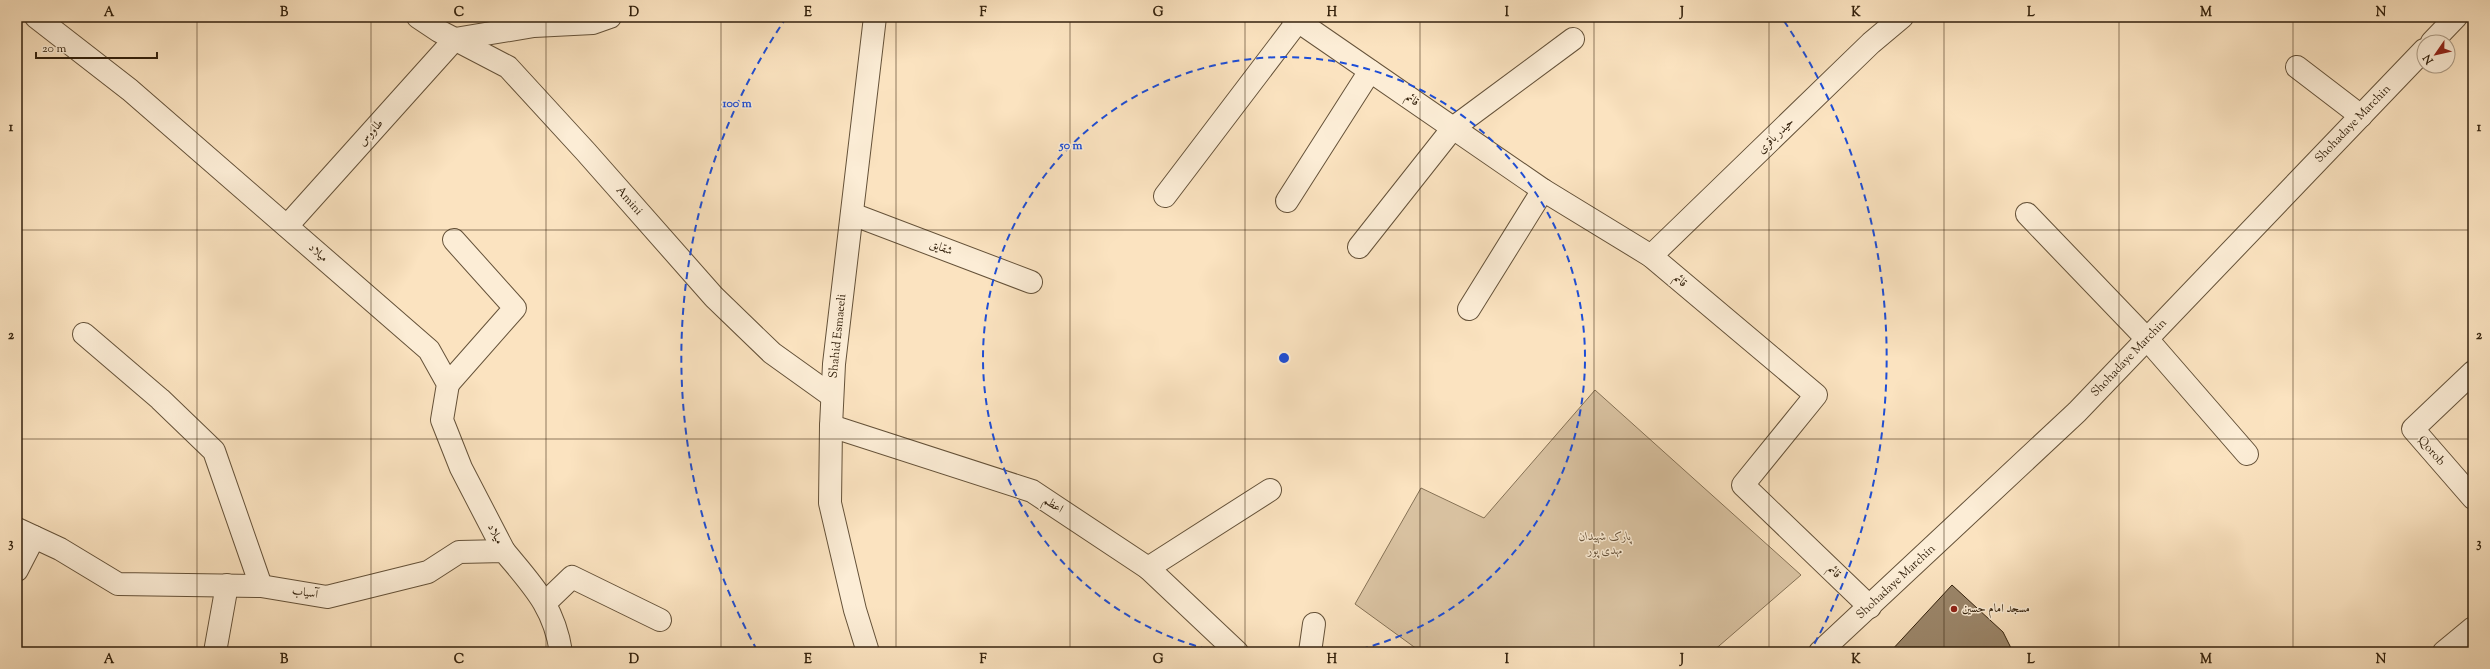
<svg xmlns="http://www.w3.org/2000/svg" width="2490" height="669" font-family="'Sorts Mill Goudy',Amiri,serif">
<rect width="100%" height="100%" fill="#fbe3c0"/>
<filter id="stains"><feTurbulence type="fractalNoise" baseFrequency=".005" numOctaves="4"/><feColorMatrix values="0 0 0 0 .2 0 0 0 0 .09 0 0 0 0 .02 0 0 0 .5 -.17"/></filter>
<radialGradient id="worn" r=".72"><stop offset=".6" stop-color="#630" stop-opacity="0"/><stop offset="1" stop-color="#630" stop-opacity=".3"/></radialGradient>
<polygon fill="#d9c2a1" stroke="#867256" points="1595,390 1801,575 1712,652 1421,652 1355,604 1421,488 1484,518"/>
<polygon fill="#9b866a" stroke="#33210c" points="1952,585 2003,632 2013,652 1890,652"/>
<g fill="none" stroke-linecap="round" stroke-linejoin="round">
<defs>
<polyline id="service" points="1287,201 1370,71"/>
<g id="minor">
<polyline points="36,17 130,90 429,350 448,384 442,420 461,468 504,551"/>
<polyline points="1292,17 1543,190 1651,256 1816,395 1743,485 1870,607"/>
<polyline points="2297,67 2361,116"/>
<polyline points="1165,196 1298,21"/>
<polyline points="852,214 1031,282"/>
<polyline points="2027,214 2147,339 2247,454"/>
<polyline points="287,226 455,39 534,26 593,23 610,17"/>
<polyline points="1359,247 1453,128 1573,39"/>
<polyline points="1651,256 1871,43 1902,17"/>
<polyline points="1469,309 1543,190"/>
<polyline points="84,334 160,399 214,451 261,586"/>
<polyline points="2473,372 2413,429 2473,498"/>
<polyline points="448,384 515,308 454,240"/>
<polyline points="831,426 1032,491 1148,568 1237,652"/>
<path d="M 17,529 L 60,549 L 118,584 L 261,586 L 327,597 L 428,572 L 459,552 L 504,551 C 532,585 554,606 561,652"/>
<polyline points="1148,568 1270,490"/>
<polyline points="17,570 34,537"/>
<polyline points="546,602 572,577 660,620"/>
<polyline points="215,652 227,585"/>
<polyline points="1310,652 1314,624"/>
<polyline points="2444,652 2473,628"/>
</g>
<g id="tertiary">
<polyline points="418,17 439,31 508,67 586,152 714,297 772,353 832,396"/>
<polyline points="2432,42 2456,17"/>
<polyline points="868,652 855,610 830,503 831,426 834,364 875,17"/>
<polyline points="1820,652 2077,412 2424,50"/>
</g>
</defs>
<use href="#service" stroke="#655239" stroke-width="24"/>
<use href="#minor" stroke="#655239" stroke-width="24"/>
<use href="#tertiary" stroke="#655239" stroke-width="24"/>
<use href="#service" stroke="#fcedd6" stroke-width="22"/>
<use href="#minor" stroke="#fcedd6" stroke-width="22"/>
<use href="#tertiary" stroke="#fcedd6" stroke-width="22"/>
</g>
<path fill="none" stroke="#33210c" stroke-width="1" stroke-opacity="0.55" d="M 197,17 L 197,652M 371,17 L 371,652M 546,17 L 546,652M 721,17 L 721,652M 896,17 L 896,652M 1070,17 L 1070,652M 1245,17 L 1245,652M 1420,17 L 1420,652M 1594,17 L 1594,652M 1769,17 L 1769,652M 1944,17 L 1944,652M 2119,17 L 2119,652M 2293,17 L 2293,652M 17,230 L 2473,230M 17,439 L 2473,439"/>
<g fill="none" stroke="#1d4ed8" stroke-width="2" stroke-dasharray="7 5">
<path d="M1219 652A301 301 0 1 1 1349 652"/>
<path d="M757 650A603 603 0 0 1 784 21M1784 21A603 603 0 0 1 1811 650"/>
</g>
<circle fill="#8f2418" stroke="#fcedd6" stroke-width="1.5" cx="1954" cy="609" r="4"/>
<g text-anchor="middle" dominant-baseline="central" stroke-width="3" stroke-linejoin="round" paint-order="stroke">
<g font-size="12" fill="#33210c" stroke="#fcedd6">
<text transform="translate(1412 100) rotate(35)">قائم</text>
<text transform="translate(2353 124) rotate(-46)">Shohadaye Marchin</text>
<text transform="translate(371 133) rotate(-48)">طاووس</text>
<text transform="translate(1776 136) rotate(-44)">حیدر باقری</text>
<text transform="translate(629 201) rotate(49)">Amini</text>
<text transform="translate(941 248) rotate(21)">شقایق</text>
<text transform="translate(318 253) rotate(41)">میلاد</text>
<text transform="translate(1680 281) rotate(40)">قائم</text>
<text transform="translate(838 336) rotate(-84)">Shahid Esmaeeli</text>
<text transform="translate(2129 358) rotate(-46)">Shohadaye Marchin</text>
<text transform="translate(2431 451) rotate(49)">Qorob</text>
<text transform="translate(1053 505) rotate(33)">اعظم</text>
<text transform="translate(495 534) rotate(63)">میلاد</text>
<text transform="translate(1834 572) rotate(44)">قائم</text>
<text transform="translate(1896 582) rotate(-43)">Shohadaye Marchin</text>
<text transform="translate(305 593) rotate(10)">آسیاب</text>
</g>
<g font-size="12" font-style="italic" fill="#655139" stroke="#fcedd6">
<text x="1605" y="537">پارک شهیدان<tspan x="1605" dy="14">مهدی پور</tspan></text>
</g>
<g font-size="12" fill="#33210c" stroke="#fcedd6" text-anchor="start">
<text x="1962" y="609">مسجد امام حسین</text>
</g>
</g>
<circle cx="1284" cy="358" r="6" fill="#1d4ed8" stroke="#fcedd6" stroke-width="2"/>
<g font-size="12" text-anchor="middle" font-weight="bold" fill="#1d4ed8" stroke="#fcedd6" stroke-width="3" stroke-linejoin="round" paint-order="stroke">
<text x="737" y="107">100 m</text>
<text x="1071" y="149">50 m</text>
</g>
<rect width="2490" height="669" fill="none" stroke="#fbe3c0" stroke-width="44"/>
<g transform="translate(2436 54) rotate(236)"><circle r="19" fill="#fcedd6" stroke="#ac9b85"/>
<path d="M0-3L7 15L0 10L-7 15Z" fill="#8f2418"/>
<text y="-6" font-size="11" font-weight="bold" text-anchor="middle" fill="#33210c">N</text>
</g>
<path d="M36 52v6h121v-6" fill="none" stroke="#33210c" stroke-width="2"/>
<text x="42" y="52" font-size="12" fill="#33210c" stroke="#fcedd6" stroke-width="3" paint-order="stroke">20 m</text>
<rect x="22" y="22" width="2446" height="625" fill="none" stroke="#33210c" stroke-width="1.5"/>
<g font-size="13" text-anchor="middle" font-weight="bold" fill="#33210c">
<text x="109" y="16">A</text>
<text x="284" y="16">B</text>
<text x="459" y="16">C</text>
<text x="634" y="16">D</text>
<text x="808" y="16">E</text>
<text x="983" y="16">F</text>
<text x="1158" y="16">G</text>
<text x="1332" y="16">H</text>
<text x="1507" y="16">I</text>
<text x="1682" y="16">J</text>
<text x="1856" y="16">K</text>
<text x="2031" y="16">L</text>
<text x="2206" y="16">M</text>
<text x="2381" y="16">N</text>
<text x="11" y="131">1</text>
<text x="2479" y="131">1</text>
<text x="11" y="339">2</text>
<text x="2479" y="339">2</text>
<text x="11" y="547">3</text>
<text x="2479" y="547">3</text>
<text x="109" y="663">A</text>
<text x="284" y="663">B</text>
<text x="459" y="663">C</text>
<text x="634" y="663">D</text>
<text x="808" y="663">E</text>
<text x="983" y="663">F</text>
<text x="1158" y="663">G</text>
<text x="1332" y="663">H</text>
<text x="1507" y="663">I</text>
<text x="1682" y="663">J</text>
<text x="1856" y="663">K</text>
<text x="2031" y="663">L</text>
<text x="2206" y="663">M</text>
<text x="2381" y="663">N</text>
</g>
<rect width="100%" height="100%" filter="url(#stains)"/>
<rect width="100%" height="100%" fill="url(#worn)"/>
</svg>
